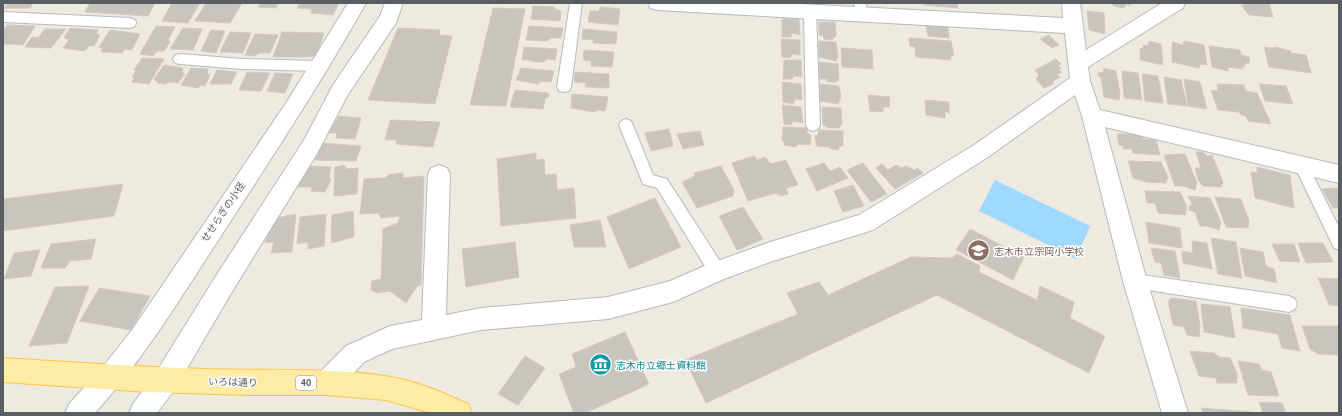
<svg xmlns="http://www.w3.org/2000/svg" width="1342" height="416" font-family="Roboto,'Noto Sans JP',sans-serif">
<rect width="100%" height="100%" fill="#eeeae0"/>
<polygon fill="#9fd9ff" points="995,180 1090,226 1076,259 979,211"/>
<g fill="#c9c4bd" stroke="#d3cbbe">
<polygon points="8,3 33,3 30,8 4,8"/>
<polygon points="90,3 155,3 148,16 85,12"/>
<polygon points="172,3 200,3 188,23 162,21"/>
<polygon points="206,3 242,3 230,23 195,21"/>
<polygon points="260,3 282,3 278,4 276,8 258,7"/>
<polygon points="300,3 339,3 333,15 311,13 312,9 297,8"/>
<polygon points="923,3 957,3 958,8 924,5"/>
<polygon points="1111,3 1130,3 1131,6 1126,4 1124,8 1114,6"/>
<polygon points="1245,3 1269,3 1273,17 1249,15 1241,5 1245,5"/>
<polygon points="533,6 554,7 555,9 561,11 560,21 531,19"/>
<polygon points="600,7 620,9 618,25 588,22 590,11 599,11"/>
<polygon points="493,8 525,9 506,106 470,105"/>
<polygon points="1087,11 1104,13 1105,34 1089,30"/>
<polygon points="782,19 799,19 800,35 792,33 791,37 782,37"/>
<polygon points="819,22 835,22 836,36 832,40 824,39 823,36 819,35"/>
<polygon points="7,25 35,26 23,45 3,44 3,30"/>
<polygon points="926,25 948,27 949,38 928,36"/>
<polygon points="156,26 175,27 168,40 170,42 164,51 157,51 153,56 140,54"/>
<polygon points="529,26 563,28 561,38 551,38 547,41 526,40"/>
<polygon points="70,28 98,30 96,34 100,35 94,46 89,46 85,51 63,48 69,40 64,38"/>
<polygon points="183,28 202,29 193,50 170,49"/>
<polygon points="398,28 440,30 439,35 452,36 435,104 368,100"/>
<polygon points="45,29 66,29 51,48 25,47 32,37 38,38"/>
<polygon points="583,29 617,32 616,44 593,43 593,40 582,39"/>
<polygon points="110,30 140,34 132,50 125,49 122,53 101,52 103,48 99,47"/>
<polygon points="211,30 225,31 216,53 201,51"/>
<polygon points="230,32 251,33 243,53 220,52"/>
<polygon points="282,32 324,33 316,56 303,57 273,57"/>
<polygon points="255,34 278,35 270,53 259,53 255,56 245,55"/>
<polygon points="1049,35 1059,45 1052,48 1040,39"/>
<polygon points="909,38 951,41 954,56 951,56 950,60 916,57 915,47 910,46"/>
<polygon points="781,39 800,40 800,55 792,54 790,58 782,57"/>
<polygon points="819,41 836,42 838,57 836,61 819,57"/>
<polygon points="1149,41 1161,44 1163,65 1140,60 1140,49 1143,48 1143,45 1148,46"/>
<polygon points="1184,41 1204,45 1207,65 1200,64 1199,68 1172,62 1172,42 1183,45"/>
<polygon points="1209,46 1240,50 1241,55 1249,57 1250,63 1246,63 1244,67 1242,66 1243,69 1228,67 1228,71 1212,67"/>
<polygon points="524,47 557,49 555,60 547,59 544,62 534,62 529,60 522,60"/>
<polygon points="1264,47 1272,48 1275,47 1291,51 1290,53 1306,55 1311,73 1269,67"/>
<polygon points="841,48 872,50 873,69 842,67"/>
<polygon points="584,50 614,52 612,67 591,66 591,61 583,60"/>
<polygon points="142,58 164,59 149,84 132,82 134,78 132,77 136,71 134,70"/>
<polygon points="1056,59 1061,64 1058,65 1061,68 1059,71 1062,72 1057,74 1060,77 1053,81 1053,84 1044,88 1036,79 1039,75 1035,70"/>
<polygon points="784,60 801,60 802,77 794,76 792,79 783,79"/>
<polygon points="819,62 838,64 839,80 836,82 827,82 827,79 820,79"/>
<polygon points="164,65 183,68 182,72 185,74 178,83 168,82 166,84 158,83 154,79"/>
<polygon points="191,68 208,69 207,73 210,75 205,86 201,85 198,88 181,85"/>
<polygon points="521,68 554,71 551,82 540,81 538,84 516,80"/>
<polygon points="1103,68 1116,71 1120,94 1119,100 1104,97 1101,77 1098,76 1098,73 1104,72"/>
<polygon points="217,70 237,72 231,84 210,84"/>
<polygon points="1122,71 1138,73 1142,100 1124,98"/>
<polygon points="247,72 270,73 261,91 239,90"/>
<polygon points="575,72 609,74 609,88 585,87 586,83 574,82"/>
<polygon points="275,73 293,74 285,93 267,91"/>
<polygon points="1142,74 1158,76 1163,103 1145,101"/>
<polygon points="1164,77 1181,80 1187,106 1168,104"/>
<polygon points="1184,79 1200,82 1207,109 1188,106"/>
<polygon points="782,82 801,84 802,100 795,99 793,104 783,102"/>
<polygon points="820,84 839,86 841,97 838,104 820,101"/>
<polygon points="1217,84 1244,85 1246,91 1257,93 1271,124 1248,121 1246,116 1241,115 1239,112 1218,110 1211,90 1218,91"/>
<polygon points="1259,84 1286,86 1293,104 1265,101"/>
<polygon points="515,90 548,93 549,96 545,99 543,109 510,107"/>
<polygon points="572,94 608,97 605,111 597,110 594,112 571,108"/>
<polygon points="868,95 890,97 889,107 883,107 883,112 870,111"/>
<polygon points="925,100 949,102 949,113 945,111 945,118 926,115"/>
<polygon points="782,105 801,107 803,123 793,121 791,125 784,124"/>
<polygon points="822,107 841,108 842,124 839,128 829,128 823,125"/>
<polygon points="339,116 361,118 355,139 336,138 337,133 328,133"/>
<polygon points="390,120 440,122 433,147 396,144 397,140 385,140"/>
<polygon points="783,127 807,128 807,133 811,135 810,145 798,144 796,147 784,145 785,142 782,141"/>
<polygon points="669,129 673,146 651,151 645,133"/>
<polygon points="819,130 843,131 843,146 840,146 838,150 831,149 829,147 817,146 815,136 818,135"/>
<polygon points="700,131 704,145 683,149 677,134"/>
<polygon points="1117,134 1141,134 1143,139 1156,140 1160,155 1133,153 1132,149 1123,149 1123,146 1119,145"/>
<polygon points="322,143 361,146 356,161 315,160"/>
<polygon points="1196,152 1203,152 1207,156 1212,155 1223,182 1221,187 1203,186 1198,180 1195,168 1201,168"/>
<polygon points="536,153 536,160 544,159 545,175 556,174 557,190 574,188 576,218 501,226 497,159"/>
<polygon points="1185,154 1197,183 1195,190 1183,186 1175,186 1164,155"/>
<polygon points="754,156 757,160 765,157 771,164 786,160 798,185 786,188 788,194 781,196 776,193 748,201 732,163"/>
<polygon points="1128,161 1161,162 1168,177 1166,183 1146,182 1133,178"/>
<polygon points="824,163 830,171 840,167 848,178 817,191 806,169"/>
<polygon points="863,163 887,194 871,202 847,170"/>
<polygon points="882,164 888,170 896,165 901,168 906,166 914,170 918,168 923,173 895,189 876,168"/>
<polygon points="344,165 347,169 358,168 357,194 334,196 335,167"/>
<polygon points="308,166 331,167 329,177 331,180 325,192 311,191 312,187 298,187"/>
<polygon points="721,166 734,190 733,196 697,208 682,182 695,176 694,173"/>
<polygon points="1257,167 1290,175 1294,208 1255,198 1251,172 1257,173"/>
<polygon points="403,173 403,178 424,176 421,285 417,286 406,303 390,291 377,293 371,290 372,281 381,279 383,229 398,223 400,216 381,218 379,213 360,214 364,179 385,178 388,175"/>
<polygon points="123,184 114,216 3,231 3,203 4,199"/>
<polygon points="853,185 864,206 843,212 834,191"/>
<polygon points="1339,188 1339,208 1333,208 1322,189"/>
<polygon points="1145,191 1180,192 1187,207 1185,215 1158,213 1155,203 1147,203"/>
<polygon points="1188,196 1210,198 1221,222 1219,230 1206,226 1200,226 1195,212 1189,210 1189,207 1192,204"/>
<polygon points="1215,197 1241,199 1249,221 1248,228 1226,227"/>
<polygon points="655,198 681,247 629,269 607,217"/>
<polygon points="743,207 763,239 737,250 719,216"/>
<polygon points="353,211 354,237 331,243 332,215"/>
<polygon points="296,214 292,252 271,253 274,242 265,243 269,231 277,218"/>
<polygon points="326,214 324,246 308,249 308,242 297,244 300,217"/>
<polygon points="600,220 606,247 574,247 570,225"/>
<polygon points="1146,222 1180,228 1182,248 1149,243"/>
<polygon points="970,229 1024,257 1013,280 956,250"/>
<polygon points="1211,238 1236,242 1242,278 1218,274"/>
<polygon points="96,239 91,259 70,261 65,268 41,268 51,244"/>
<polygon points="1192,241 1207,243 1212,269 1183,263 1182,251 1193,253"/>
<polygon points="515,242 519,277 466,287 462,249"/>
<polygon points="1298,243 1323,243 1333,262 1306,263"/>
<polygon points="1272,244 1294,244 1300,262 1280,261"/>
<polygon points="1151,248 1175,251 1180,278 1164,275 1161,263 1155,262"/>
<polygon points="1240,248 1263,252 1266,266 1274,269 1277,283 1245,276"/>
<polygon points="40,250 31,276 4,279 14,253"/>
<polygon points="957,254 980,266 979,272 1037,300 1040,286 1074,302 1070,318 1105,336 1089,373 937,295 706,403 685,360 798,314 787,293 819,282 828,295 911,257 952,258"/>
<polygon points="1318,278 1339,279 1339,306 1329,305"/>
<polygon points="89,286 67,343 29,346 55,287"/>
<polygon points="99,288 150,296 131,330 80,321"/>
<polygon points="1171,298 1196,301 1200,326 1199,337 1187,335 1184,327 1173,325 1168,302"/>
<polygon points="1201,304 1230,307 1235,338 1204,332"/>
<polygon points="1241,308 1290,315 1300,351 1282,348 1278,334 1243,328"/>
<polygon points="1302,326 1339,326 1339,355 1318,354 1310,349"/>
<polygon points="625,332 649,384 585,413 574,413 559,374 576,367 572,354"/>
<polygon points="1190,351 1214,353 1219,357 1230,358 1237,373 1237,383 1217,383 1216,378 1199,376"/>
<polygon points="525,356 545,368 518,405 498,394"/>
<polygon points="1238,361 1259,364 1262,370 1271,372 1279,396 1248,395"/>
<polygon points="1259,402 1282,403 1286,413 1263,413"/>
<polygon points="1201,408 1251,412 1251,413 1203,413"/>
</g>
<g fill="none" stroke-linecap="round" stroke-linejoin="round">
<defs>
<g id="service">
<polygon points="570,3 582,3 571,87 569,91 564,92 559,91 557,87"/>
<polygon points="854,3 866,3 867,14 865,17 861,19 857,17"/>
<polygon points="810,7 814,9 816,12 820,125 818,129 813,131 808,129 806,125 804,12 806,9"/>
<polygon points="3,12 130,18 135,20 136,23 135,26 130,28 3,22"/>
<polygon points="180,54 242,59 319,61 324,62 326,66 324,70 319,71 242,69 180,64 175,63 173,59 175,55"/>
<polygon points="626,119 631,121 633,125 653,175 667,179 723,266 725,271 723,276 717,278 711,276 657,188 643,184 619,125 621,121"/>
<polygon points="1301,159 1306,161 1339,227 1339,250 1334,248 1294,165 1296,161"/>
<polygon points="1135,274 1289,296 1295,299 1297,304 1295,309 1289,312 1135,288 1129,286 1127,281 1129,276"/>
</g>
<g id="minor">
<path d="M 348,3 L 366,3 C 321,83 271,159 221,236 C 181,297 144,359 95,413 L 65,413 L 69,404 L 101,369 L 132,330 L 288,100 Z"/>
<polygon points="385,3 403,3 396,23 347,96 318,152 230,295 175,389 157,413 129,413 133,404 157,371 214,279 304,140 333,85 380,16"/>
<polygon points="648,3 780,3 1063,18 1062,3 1080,3 1086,50 1162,3 1185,3 1183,8 1088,67 1090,81 1100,110 1339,165 1339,183 1105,127 1147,281 1188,413 1162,413 1123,281 1082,116 1075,95 988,157 873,230 770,262 724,279 673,302 608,319 481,330 392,349 364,362 336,392 327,395 318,392 314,383 318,374 346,346 390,326 422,320 428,174 431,168 439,165 447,168 450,174 446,315 481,308 608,297 670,281 709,264 770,242 859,215 974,145 1070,78 1065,33 657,10 650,8"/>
</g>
<path id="primary" d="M 3,358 C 71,362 138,367 206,369 C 265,371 326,367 385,376 C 414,380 442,392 468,404 L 472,413 L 431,413 L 386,400 L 327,395 L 249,395 L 148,392 L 3,382 Z"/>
</defs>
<use href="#service" stroke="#b6b9bf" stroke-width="2"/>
<use href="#minor" stroke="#b6b9bf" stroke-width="2"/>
<use href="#primary" stroke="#ffc448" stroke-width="2"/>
<use href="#service" fill="#fff" fill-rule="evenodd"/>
<use href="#minor" fill="#fff" fill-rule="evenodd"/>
<use href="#primary" fill="#ffeca4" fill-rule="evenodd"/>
</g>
<defs>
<symbol id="school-disc" viewBox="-11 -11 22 22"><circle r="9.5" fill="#8d6e63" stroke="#fff"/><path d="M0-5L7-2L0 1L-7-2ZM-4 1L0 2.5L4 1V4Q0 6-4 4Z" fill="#fff"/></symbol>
<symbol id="museum-disc" viewBox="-11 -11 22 22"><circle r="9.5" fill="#0f9aa8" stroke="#fff"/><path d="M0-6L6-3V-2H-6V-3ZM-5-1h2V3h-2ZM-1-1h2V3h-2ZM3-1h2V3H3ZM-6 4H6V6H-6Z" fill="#fff"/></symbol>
</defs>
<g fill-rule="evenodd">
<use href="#school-disc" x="966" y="238" width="25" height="25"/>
<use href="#museum-disc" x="588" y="352" width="25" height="25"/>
</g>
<g text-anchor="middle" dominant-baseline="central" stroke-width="3" stroke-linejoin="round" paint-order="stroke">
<rect fill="#fff" stroke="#8b8e92" stroke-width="1" x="296" y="376" width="20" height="14" rx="3"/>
<g font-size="9" font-weight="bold" fill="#595e63">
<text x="306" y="383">40</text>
</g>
<g font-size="10" fill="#595e63" stroke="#fff">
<text transform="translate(223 212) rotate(-56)">せせらぎの小径</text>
<text transform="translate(233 382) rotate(2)">いろは通り</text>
</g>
<g font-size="10" fill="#785e54" stroke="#fff" text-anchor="start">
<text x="994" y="251">志木市立宗岡小学校</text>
</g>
<g font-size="10" fill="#0d838f" stroke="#fff" text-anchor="start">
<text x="616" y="365">志木市立郷土資料館</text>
</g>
</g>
<rect width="1342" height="416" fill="none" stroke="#595e63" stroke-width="8"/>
</svg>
